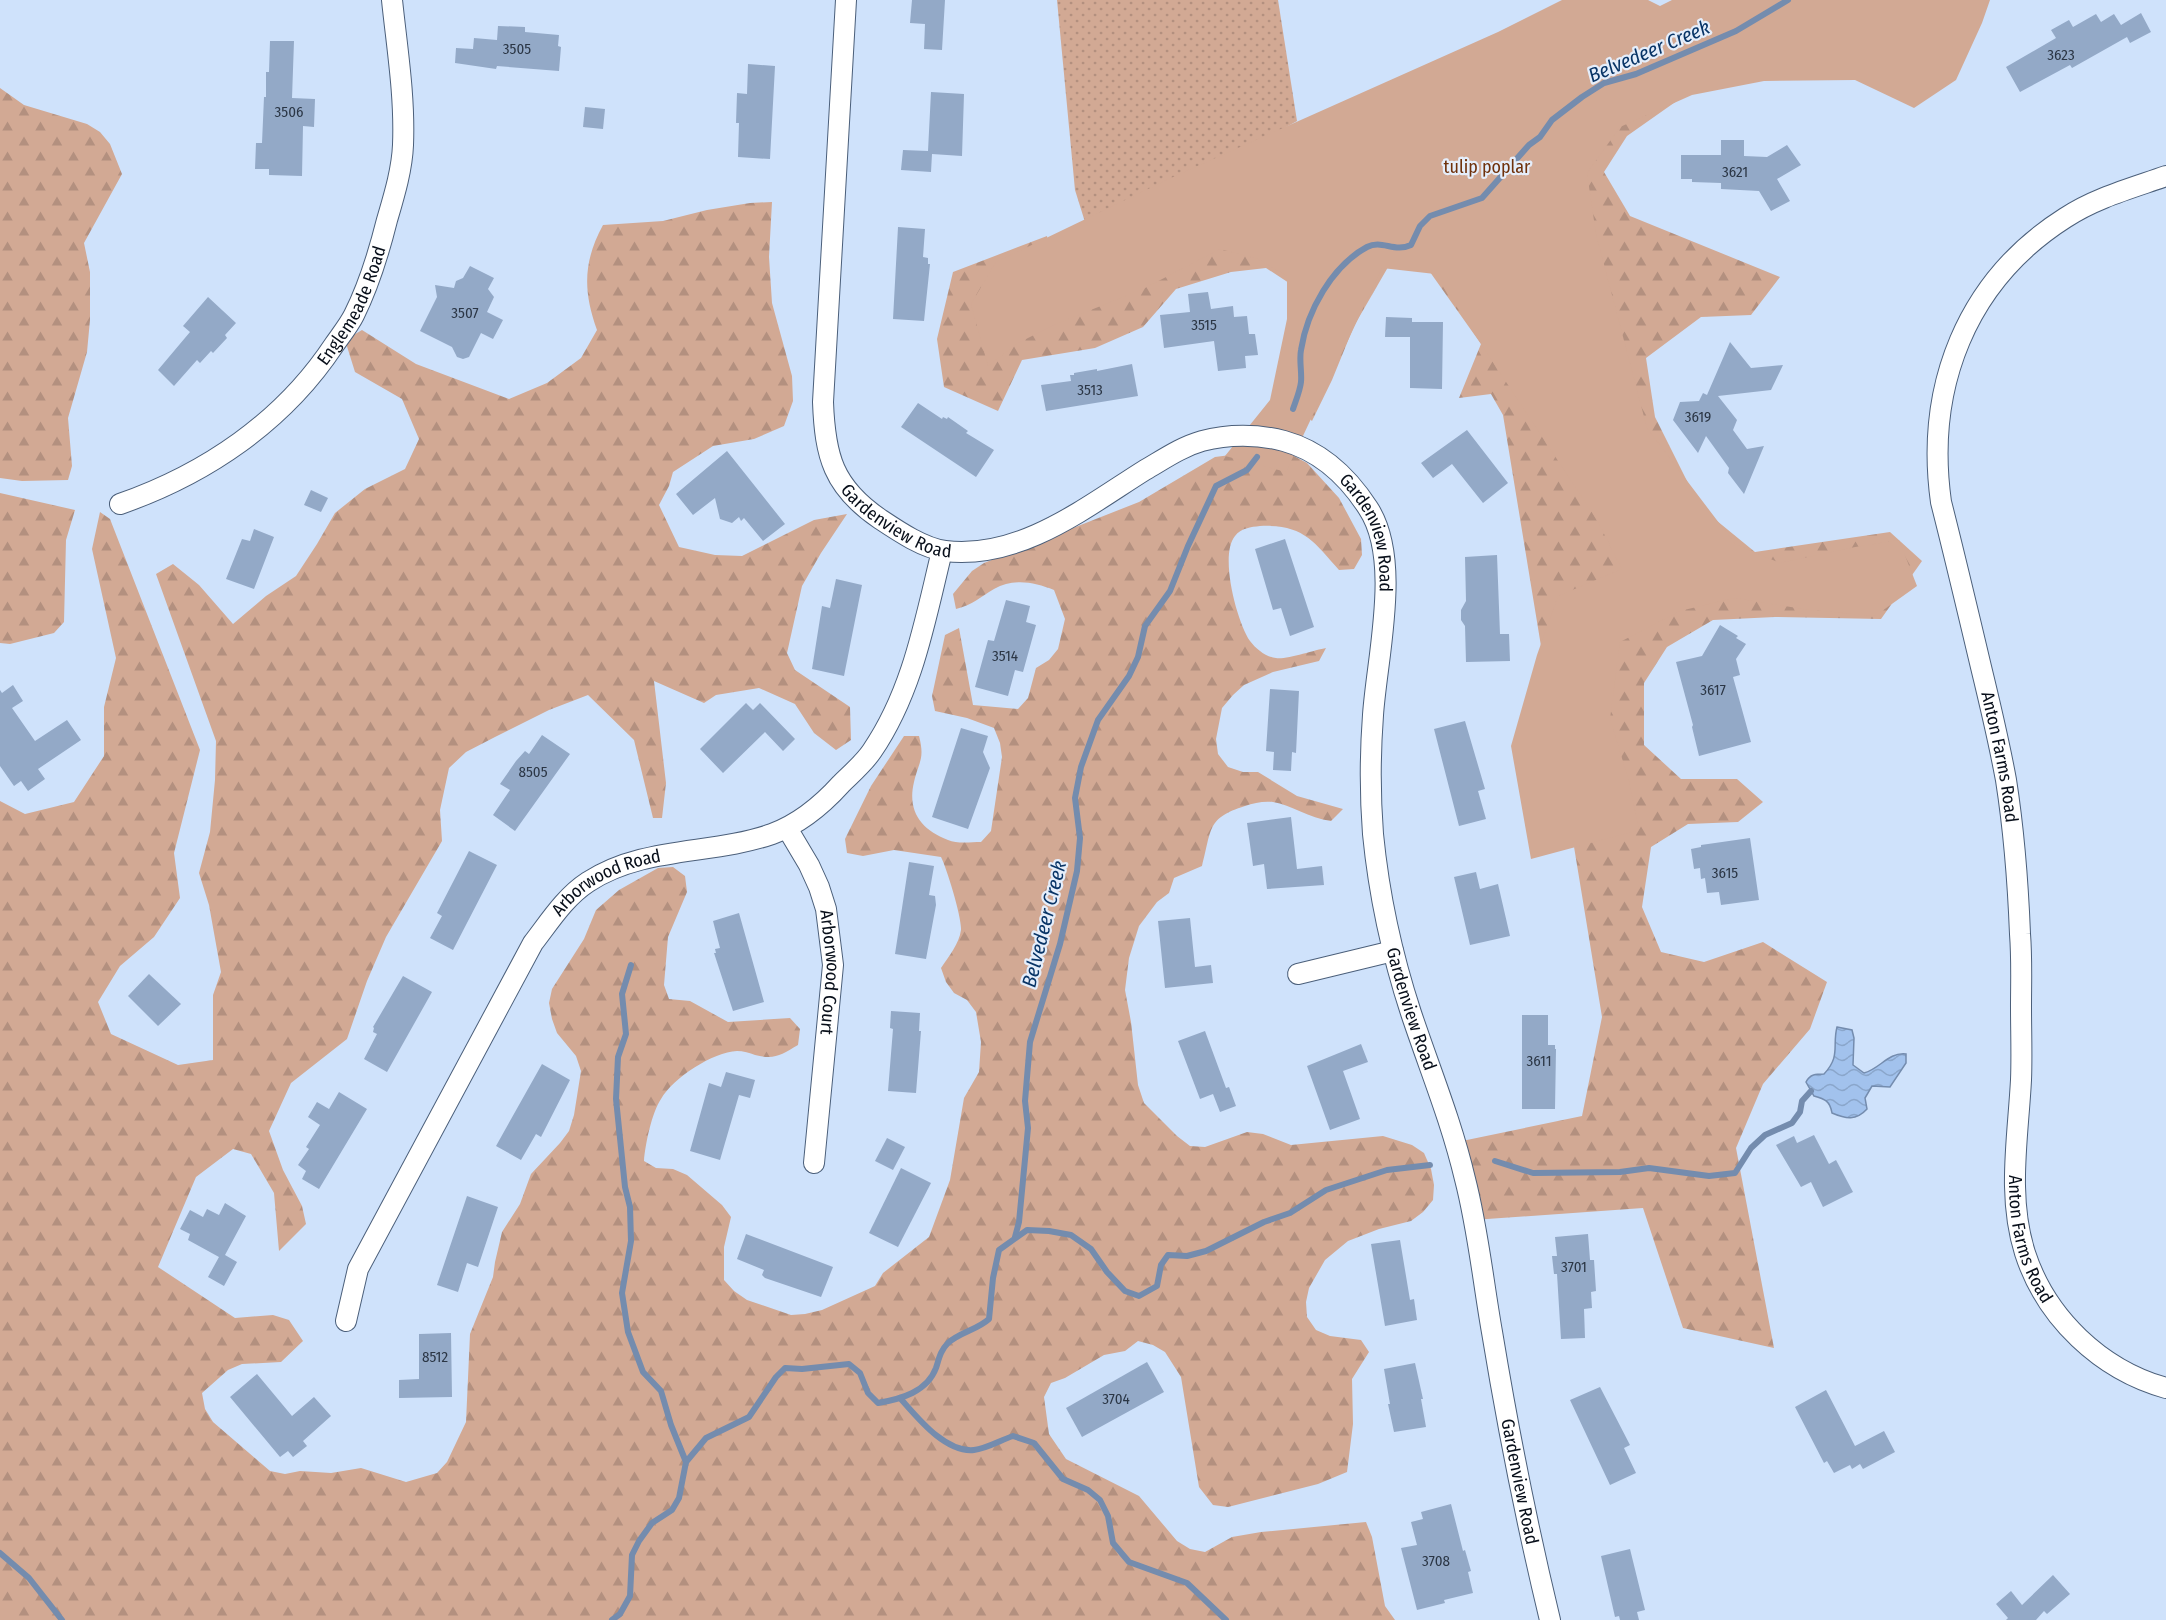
<svg xmlns="http://www.w3.org/2000/svg" width="2166" height="1620" font-family="'Fira Sans Condensed',sans-serif">
<defs>
<pattern id="grass-dots" width="8" height="8" patternUnits="userSpaceOnUse" patternTransform="scale(1.5)"><rect width="8" height="8" fill="#d2a994"/><path d="M2 2h.1M6 6h.1" fill="none" stroke="#b3907f" stroke-width="1.8" stroke-linecap="round"/></pattern>
<pattern id="forest-firs" width="22" height="20" patternUnits="userSpaceOnUse" patternTransform="scale(1.5)"><rect width="22" height="20" fill="#d2a994"/><path d="M5 1l3.5 6h-7zM16 11l3.5 6h-7z" fill="#b3907f"/></pattern>
<pattern id="water-waves" width="16" height="10" patternUnits="userSpaceOnUse" patternTransform="scale(1.5)"><rect width="16" height="10" fill="#a2c2ed"/><path d="M0 5q4-4 8 0t8 0" fill="none" stroke="#8aa6cb"/></pattern>
</defs>
<rect width="100%" height="100%" fill="#cfe2fb"/>
<polygon fill="url(#grass-dots)" points="1057,0 1278,0 1297,121 1090,238 1075,190"/>
<g fill="url(#forest-firs)">
<polygon points="1708,79 1627,136 1604,172 1630,216 1780,277 1751,315 1701,317 1646,358 1655,417 1700,507 1755,552 1890,532 1922,561 1881,619 1775,617 1713,620 1667,647 1644,683 1644,745 1681,779 1737,779 1763,802 1738,822 1688,824 1651,847 1642,907 1661,952 1704,962 1763,942 1827,982 1810,1029 1763,1084 1736,1148 1774,1348 1683,1328 1643,1208 1473,1220 1462,1141 1582,1116 1602,1017 1503,415 1491,394 1459,398 1481,344 1425,265 1391,262 1354,326 1332,380 1312,421 1285,395 1289,283 1266,268 1231,272 1176,289 1143,327 1095,348 1022,360 998,411 944,387 937,339 953,272 1047,236 1054,284"/>
<polygon points="0,88 24,105 87,124 100,132 110,144 122,174 84,243 90,272 90,320 87,352 68,418 72,466 68,480 22,481 0,478"/>
<path d="M 772,202 L 769,257 L 772,303 L 792,376 L 793,401 L 784,426 L 754,439 L 713,446 L 673,472 L 669,486 L 659,505 L 679,547 L 715,555 L 742,556 L 814,520 L 847,514 L 821,553 L 802,586 L 787,653 L 795,670 L 850,707 L 851,740 L 836,750 L 814,733 L 795,704 L 759,688 L 716,695 L 704,703 L 654,681 L 666,783 L 662,818 L 653,818 L 634,740 L 588,695 L 549,710 L 495,737 L 466,752 L 449,768 L 440,810 L 442,841 L 386,937 L 367,981 L 347,1039 L 291,1083 L 269,1131 L 283,1170 L 302,1206 L 306,1224 L 279,1251 L 274,1193 L 251,1154 L 233,1149 L 196,1177 L 158,1267 L 235,1318 L 273,1315 L 289,1320 L 303,1341 L 281,1362 L 242,1364 L 228,1370 L 202,1393 L 205,1409 L 213,1422 L 270,1471 L 285,1474 L 300,1471 L 331,1473 L 361,1468 L 406,1482 L 437,1473 L 447,1462 L 466,1422 L 470,1334 L 493,1277 L 495,1262 L 502,1232 L 520,1204 L 531,1174 L 560,1143 L 569,1131 L 574,1115 L 581,1071 L 576,1056 L 557,1033 L 552,1019 L 549,1003 L 552,989 L 584,939 L 596,910 L 619,890 L 658,868 L 673,867 L 685,876 L 687,892 L 668,937 L 664,985 L 669,999 L 690,1001 L 728,1022 L 790,1018 L 800,1029 L 798,1045 C 781,1055 775,1060 755,1055 C 750,1053 743,1051 737,1051 C 713,1052 673,1078 661,1099 C 652,1112 645,1145 644,1161 L 656,1168 L 673,1169 L 687,1175 L 722,1205 L 731,1217 L 724,1247 L 724,1280 L 734,1291 L 747,1300 L 791,1315 L 805,1314 L 822,1310 L 875,1286 L 883,1273 L 929,1237 L 950,1180 L 964,1098 L 979,1072 L 981,1042 L 976,1012 L 967,1000 L 954,993 L 946,982 L 941,968 C 949,956 959,944 961,930 C 962,918 947,869 941,857 L 894,850 L 863,856 L 847,853 L 845,839 L 871,786 L 904,736 L 919,736 C 925,759 919,761 914,782 C 907,811 921,830 948,840 C 957,844 971,842 981,842 L 991,831 L 1002,757 L 1000,743 L 994,728 L 967,718 L 935,711 L 932,696 L 945,635 L 959,628 L 973,705 L 1018,709 L 1028,698 L 1036,668 L 1049,660 L 1058,649 L 1065,619 L 1054,590 C 1034,582 1014,578 994,589 C 980,597 973,605 956,609 L 953,594 L 972,571 L 984,563 L 1139,502 L 1215,457 L 1246,453 L 1278,453 L 1294,456 L 1307,463 L 1339,498 L 1361,539 L 1362,555 L 1354,569 L 1339,570 C 1313,540 1302,524 1260,526 C 1251,527 1241,528 1235,536 C 1219,555 1237,622 1250,641 C 1256,649 1266,657 1276,658 C 1285,660 1315,650 1326,648 L 1319,661 L 1273,672 L 1244,685 L 1233,695 L 1222,708 L 1216,739 L 1218,754 L 1228,767 L 1243,772 L 1258,772 L 1297,796 L 1343,809 L 1331,821 C 1309,818 1291,805 1273,802 C 1263,801 1254,803 1245,806 C 1206,818 1212,830 1202,866 L 1174,878 L 1169,893 L 1157,902 L 1139,926 L 1129,958 L 1125,990 L 1131,1022 L 1138,1085 L 1144,1103 L 1177,1136 L 1190,1146 L 1205,1147 L 1247,1132 L 1263,1134 L 1291,1145 L 1383,1136 L 1412,1145 L 1424,1153 L 1431,1169 L 1434,1185 L 1433,1200 L 1423,1212 L 1411,1221 L 1379,1229 L 1348,1241 L 1325,1260 L 1309,1288 L 1306,1302 L 1307,1317 L 1316,1330 L 1330,1336 L 1361,1340 L 1369,1352 L 1352,1379 L 1353,1424 L 1347,1472 L 1318,1484 L 1228,1507 L 1213,1505 L 1199,1487 L 1181,1377 L 1165,1352 L 1153,1345 L 1138,1341 L 1125,1351 L 1104,1355 L 1065,1378 L 1051,1383 L 1044,1397 L 1049,1434 L 1066,1459 L 1139,1496 L 1177,1541 L 1190,1549 L 1205,1552 L 1232,1537 L 1261,1532 L 1366,1522 L 1372,1537 L 1385,1606 L 1395,1620 L 0,1620 L 0,801 L 25,814 L 74,802 L 104,756 L 104,707 L 116,658 L 92,549 L 100,512 L 110,519 L 200,750 L 174,853 L 180,898 L 154,937 L 120,966 L 98,1002 L 111,1034 L 178,1065 L 213,1060 L 213,995 L 221,972 L 209,905 L 199,873 L 210,832 L 215,780 L 216,741 L 156,574 L 173,564 L 199,585 L 233,624 L 266,596 L 296,576 L 317,544 L 335,513 L 365,489 L 405,469 L 419,439 L 402,399 L 355,372 L 345,340 L 362,330 L 416,364 L 509,399 L 547,383 L 581,358 L 597,330 C 583,291 583,262 603,225 L 663,221 L 707,210 L 750,203 Z"/>
<polygon points="0,493 75,510 66,540 64,622 54,633 10,644 0,643"/>
</g>
<polygon fill="#d2a994" points="1562,0 1648,0 1660,6 1672,0 1990,0 1982,23 1956,80 1914,108 1855,80 1764,81 1692,95 1620,127 1587,173 1596,234 1647,428 1735,544 1780,563 1855,547 1899,540 1917,586 1875,616 1810,610 1734,598 1680,611 1620,642 1610,719 1629,781 1639,830 1531,859 1511,746 1537,655 1558,596 1622,569 1597,520 1435,274 1382,268 1286,472 1225,456 1270,400 1287,319 1287,276 1258,259 1220,249 1143,289 1056,324 1018,343 988,366 971,304 996,262 1173,177 1498,32"/>
<path fill="url(#water-waves)" stroke="#748cae" stroke-width="1.5" d="M 1837,1027 L 1852,1030 L 1854,1038 L 1853,1065 L 1864,1073 C 1880,1069 1888,1052 1906,1054 L 1906,1063 L 1890,1087 L 1872,1086 L 1865,1098 L 1867,1109 C 1856,1121 1846,1119 1832,1113 C 1830,1101 1825,1099 1814,1096 L 1806,1082 C 1810,1074 1816,1074 1824,1074 C 1841,1056 1832,1046 1837,1027 Z"/>
<g fill="none" stroke-linecap="round" stroke-linejoin="round">
<g stroke="#748cae" stroke-width="6">
<path d="M 1293,409 C 1296,400 1300,391 1301,382 C 1302,372 1299,360 1301,350 C 1307,311 1332,266 1367,247 C 1382,239 1394,253 1411,245 L 1420,226 L 1430,216 L 1482,198 L 1529,145 L 1540,137 L 1552,120 L 1582,97 L 1604,83 L 1636,74 L 1736,31 L 1788,0"/>
<polyline points="631,965 622,994 626,1034 618,1057 616,1099 625,1187 630,1207 631,1241 622,1293 628,1332 643,1372 661,1391 671,1425 686,1462"/>
<polyline points="1495,1161 1533,1173 1620,1172 1649,1168 1709,1176 1735,1173 1751,1148 1765,1135 1792,1123 1800,1112 1802,1101 1811,1091"/>
<polyline points="1015,1237 1019,1222 1028,1128 1025,1101 1030,1042 1060,944 1077,871 1080,838 1075,798 1081,767 1098,720 1129,676 1138,657 1145,626 1170,591 1188,546 1216,486 1247,470 1257,457"/>
<path d="M 900,1398 C 917,1417 945,1453 974,1450 C 986,1449 1001,1440 1013,1436 L 1034,1443 L 1063,1479 L 1088,1490 L 1100,1500 L 1108,1516 L 1113,1543 L 1129,1562 L 1187,1583 L 1226,1620"/>
<polyline points="0,1553 29,1578 62,1620"/>
<path d="M 612,1620 L 620,1614 L 630,1596 L 632,1555 L 639,1541 L 652,1523 L 672,1510 L 679,1498 L 686,1462 L 706,1438 L 749,1417 L 776,1377 L 785,1368 L 802,1369 L 849,1364 L 860,1373 L 868,1393 L 878,1403 C 901,1399 927,1392 936,1368 C 939,1359 940,1351 948,1343 C 960,1332 977,1330 989,1319 L 993,1278 L 999,1250 L 1027,1230 L 1049,1231 L 1071,1235 L 1091,1249 L 1107,1272 L 1125,1291 L 1139,1296 L 1157,1286 L 1161,1265 L 1168,1255 L 1187,1256 L 1206,1251 L 1264,1222 L 1290,1213 L 1326,1190 L 1387,1170 L 1430,1165"/>
</g>
</g>
<g fill="#93a9c7">
<polygon points="912,0 945,0 942,50 924,49 925,24 910,23"/>
<polygon points="2141,13 2151,32 2130,43 2127,37 2072,68 2070,65 2020,92 2006,67 2056,38 2051,30 2069,20 2073,27 2096,14 2101,22 2114,14 2121,25"/>
<polygon points="498,26 525,27 525,32 559,35 558,46 561,47 559,71 497,66 496,69 455,63 456,48 473,49 474,38 497,40"/>
<polygon points="270,41 294,41 292,98 315,99 314,127 303,126 302,176 269,175 269,169 255,169 256,143 262,143 264,97 266,97 266,72 269,72"/>
<polygon points="748,64 775,66 770,159 738,157 739,123 736,123 737,93 747,94"/>
<polygon points="931,92 964,94 962,156 932,154 931,172 901,170 903,150 928,151"/>
<polygon points="585,107 605,109 603,129 583,127"/>
<polygon points="1721,140 1744,140 1744,156 1767,157 1787,145 1801,165 1777,179 1790,201 1771,211 1759,191 1721,189 1721,183 1692,182 1692,179 1681,179 1681,155 1721,155"/>
<polygon points="898,227 925,229 923,257 928,258 928,264 930,264 924,321 893,319"/>
<polygon points="470,266 494,278 488,289 494,297 487,312 503,320 493,339 481,333 469,357 463,359 457,357 452,347 420,331 437,297 435,285 454,288 456,281 463,278"/>
<polygon points="1208,292 1211,309 1233,306 1234,317 1247,316 1249,334 1255,334 1258,355 1245,356 1246,368 1218,371 1214,341 1164,348 1160,315 1190,312 1188,294"/>
<polygon points="208,297 236,323 225,335 227,338 213,353 211,351 200,363 197,360 174,386 158,370 190,332 183,326"/>
<polygon points="1386,317 1412,318 1412,322 1443,322 1442,389 1410,388 1410,337 1385,337"/>
<polygon points="1730,342 1751,368 1783,365 1771,390 1718,396 1737,420 1733,430 1747,449 1764,446 1744,494 1728,473 1729,468 1706,436 1698,453 1673,420 1680,402 1699,401 1703,393 1707,395"/>
<polygon points="1132,364 1138,396 1046,411 1041,385 1071,381 1070,375 1074,375 1074,373 1097,369 1097,371"/>
<polygon points="918,403 942,419 943,417 947,419 948,417 968,431 966,433 994,450 976,477 901,427"/>
<polygon points="1467,430 1508,483 1483,503 1452,464 1433,478 1421,463"/>
<polygon points="727,451 785,524 763,541 744,518 741,521 739,517 732,523 720,519 715,498 693,515 676,494"/>
<polygon points="311,490 328,498 321,512 304,505"/>
<polygon points="254,529 274,537 254,589 226,579 242,539 250,541"/>
<polygon points="1285,539 1314,627 1290,636 1281,608 1273,610 1255,549"/>
<polygon points="1497,555 1500,634 1509,634 1510,661 1466,662 1465,626 1461,620 1461,610 1466,601 1465,557"/>
<polygon points="836,579 862,585 844,676 812,669 822,606 830,608"/>
<polygon points="1006,600 1030,606 1026,622 1036,625 1023,672 1015,670 1008,696 975,687 988,640 994,641"/>
<polygon points="1720,625 1738,636 1736,638 1746,644 1736,659 1740,675 1733,677 1751,742 1699,756 1692,727 1693,725 1676,662 1702,656"/>
<polygon points="13,685 23,701 12,708 35,741 67,720 81,740 38,769 45,779 28,791 21,781 14,786 0,766 0,690 2,693"/>
<polygon points="1270,689 1299,691 1296,753 1292,752 1291,771 1273,770 1274,752 1266,751"/>
<polygon points="746,703 753,710 760,703 795,739 783,751 765,732 723,773 700,749"/>
<polygon points="1465,721 1485,789 1478,791 1486,819 1459,826 1434,729"/>
<polygon points="961,728 988,736 983,752 990,768 968,829 932,817"/>
<polygon points="542,735 570,754 515,831 493,815 510,790 500,784 516,761 525,751 529,754"/>
<polygon points="1291,817 1297,869 1322,866 1324,885 1267,889 1264,864 1253,866 1247,823"/>
<polygon points="1750,838 1759,900 1721,905 1719,892 1707,893 1705,878 1701,879 1700,868 1694,869 1691,849 1701,847 1701,845"/>
<polygon points="469,851 497,865 453,950 430,938 442,916 437,913"/>
<polygon points="909,862 934,866 929,895 935,896 936,905 926,959 895,954"/>
<polygon points="1476,872 1480,889 1498,884 1510,936 1470,945 1454,877"/>
<polygon points="739,913 764,1002 733,1011 714,953 716,953 715,949 720,948 713,921"/>
<polygon points="1190,918 1195,967 1211,965 1213,983 1165,988 1158,921"/>
<polygon points="149,974 181,1004 158,1026 128,996"/>
<polygon points="403,976 432,992 387,1072 364,1059 377,1034 373,1032 374,1028 373,1027"/>
<polygon points="891,1011 920,1013 919,1031 921,1031 916,1093 888,1091 893,1029 890,1028"/>
<polygon points="1522,1015 1548,1015 1548,1045 1555,1045 1555,1049 1556,1049 1555,1109 1522,1109"/>
<polygon points="1205,1031 1226,1088 1229,1087 1236,1106 1220,1112 1213,1094 1200,1099 1178,1041"/>
<polygon points="1361,1044 1368,1062 1343,1071 1360,1119 1330,1130 1307,1066"/>
<polygon points="542,1064 570,1080 541,1137 536,1134 521,1160 496,1146"/>
<polygon points="726,1072 755,1080 750,1098 739,1095 720,1160 690,1151 709,1083 721,1087"/>
<polygon points="339,1092 367,1109 319,1189 302,1179 306,1171 298,1165 309,1149 306,1147 320,1125 308,1117 317,1102 329,1109"/>
<polygon points="1814,1135 1829,1164 1836,1160 1853,1192 1823,1207 1811,1182 1801,1187 1776,1145 1794,1136 1797,1143"/>
<polygon points="887,1138 905,1147 893,1170 875,1161"/>
<polygon points="901,1168 931,1183 898,1247 869,1233"/>
<polygon points="467,1196 498,1207 478,1267 467,1263 458,1292 437,1285"/>
<polygon points="225,1203 246,1216 225,1255 237,1262 224,1286 208,1277 219,1257 188,1240 190,1234 180,1229 190,1210 203,1217 207,1209 219,1215"/>
<polygon points="746,1234 833,1267 821,1297 765,1278 762,1275 764,1270 737,1259"/>
<polygon points="1588,1234 1590,1260 1594,1260 1596,1291 1591,1292 1592,1308 1584,1309 1585,1338 1561,1339 1557,1274 1554,1274 1552,1256 1557,1256 1555,1237"/>
<polygon points="1400,1240 1410,1300 1414,1299 1417,1320 1385,1326 1371,1244"/>
<polygon points="451,1333 452,1397 399,1398 399,1380 419,1379 419,1334"/>
<polygon points="1147,1362 1164,1392 1082,1437 1066,1408"/>
<polygon points="1415,1363 1423,1399 1421,1399 1426,1427 1394,1432 1388,1404 1390,1404 1384,1369"/>
<polygon points="257,1374 292,1416 314,1397 331,1416 303,1441 307,1446 293,1457 288,1451 280,1457 230,1397"/>
<polygon points="1600,1387 1630,1445 1624,1448 1636,1473 1610,1485 1570,1400"/>
<polygon points="1826,1390 1855,1446 1884,1431 1895,1452 1863,1469 1860,1464 1852,1469 1850,1465 1834,1473 1827,1461 1824,1463 1795,1407"/>
<polygon points="1451,1504 1463,1551 1465,1550 1471,1571 1468,1572 1473,1593 1444,1600 1445,1603 1417,1610 1401,1548 1417,1545 1411,1522 1423,1519 1421,1512"/>
<polygon points="1630,1549 1645,1610 1637,1612 1639,1620 1620,1620 1619,1616 1615,1617 1601,1556"/>
<polygon points="2053,1575 2070,1594 2047,1614 2044,1611 2036,1620 2006,1620 2008,1618 1996,1604 2011,1591 2022,1605"/>
</g>
<g fill="none" stroke-linecap="round" stroke-linejoin="round">
<defs>
<g id="street">
<path id="s1" d="M 846,0 L 823,402 C 825,456 833,487 880,519 C 898,531 923,548 945,551 C 1020,560 1086,507 1145,470 C 1164,459 1181,447 1202,441 C 1228,434 1258,434 1284,441 C 1320,451 1348,477 1368,508 C 1402,559 1377,656 1373,715 C 1370,755 1370,795 1373,834 C 1379,895 1392,955 1411,1013 C 1430,1070 1451,1120 1465,1179 C 1478,1229 1483,1281 1492,1332 C 1508,1429 1527,1525 1550,1620"/>
<path id="s2" d="M 2166,176 C 2132,188 2095,198 2065,218 C 1966,281 1925,387 1941,502 C 1955,557 1968,612 1981,667 C 1990,704 1999,742 2006,780 C 2014,831 2018,883 2020,934 C 2022,959 2021,983 2021,1007 C 2021,1031 2022,1056 2021,1080 C 2018,1138 2007,1196 2025,1253 C 2046,1318 2101,1370 2166,1388"/>
<path id="s3" d="M 120,504 C 206,474 283,422 334,345 C 341,335 349,325 354,315 C 369,285 379,252 387,220 C 394,196 402,170 403,145 C 405,96 397,48 392,0"/>
<path id="s4" d="M 787,828 L 809,865 L 819,887 L 826,909 L 833,965 L 814,1163"/>
<polyline points="1298,974 1393,951"/>
<path id="s5" d="M 346,1321 L 358,1269 L 533,943 C 550,921 565,897 588,882 C 643,846 712,855 772,834 C 799,824 822,805 841,784 C 851,774 864,763 872,751 C 913,691 925,620 942,551"/>
</g>
</defs>
<use href="#street" stroke="#4b5f7a" stroke-width="22"/>
<use href="#street" stroke="#fff" stroke-width="20"/>
</g>
<g text-anchor="middle" dominant-baseline="central" stroke-width="4.5" stroke-linejoin="round" paint-order="stroke">
<g font-size="15" fill="#2b3645">
<text x="517" y="49">3505</text>
<text x="2061" y="55">3623</text>
<text x="289" y="112">3506</text>
<text x="1735" y="172">3621</text>
<text x="465" y="313">3507</text>
<text x="1204" y="325">3515</text>
<text x="1090" y="390">3513</text>
<text x="1698" y="417">3619</text>
<text x="1005" y="656">3514</text>
<text x="1713" y="690">3617</text>
<text x="533" y="772">8505</text>
<text x="1725" y="873">3615</text>
<text x="1539" y="1061">3611</text>
<text x="1574" y="1267">3701</text>
<text x="435" y="1357">8512</text>
<text x="1116" y="1399">3704</text>
<text x="1436" y="1561">3708</text>
</g>
<g font-size="18" fill="#6f310b" stroke="#e5eefb">
<text x="1487" y="167">tulip poplar</text>
</g>
<g font-size="18" fill="#080f1a" stroke="#e5eefb">
<text stroke="none"><textPath href="#s3" startOffset="315">Englemeade Road</textPath></text>
<text stroke="none"><textPath href="#s1" startOffset="555">Gardenview Road</textPath></text>
<text stroke="none"><textPath href="#s1" startOffset="1113">Gardenview Road</textPath></text>
<text stroke="none"><textPath href="#s2" startOffset="700">Anton Farms Road</textPath></text>
<text stroke="none"><textPath href="#s5" startOffset="522">Arborwood Road</textPath></text>
<text stroke="none"><textPath href="#s4" startOffset="154">Arborwood Court</textPath></text>
<text stroke="none"><textPath href="#s1" startOffset="1599">Gardenview Road</textPath></text>
<text stroke="none"><textPath href="#s2" startOffset="1186">Anton Farms Road</textPath></text>
<text stroke="none"><textPath href="#s1" startOffset="2085">Gardenview Road</textPath></text>
</g>
<g font-size="20" font-style="italic" fill="#083466" stroke="#e5eefb">
<text transform="translate(1649 51) rotate(-23)">Belvedeer Creek</text>
<text transform="translate(1044 924) rotate(-76)">Belvedeer Creek</text>
</g>
</g>
</svg>
